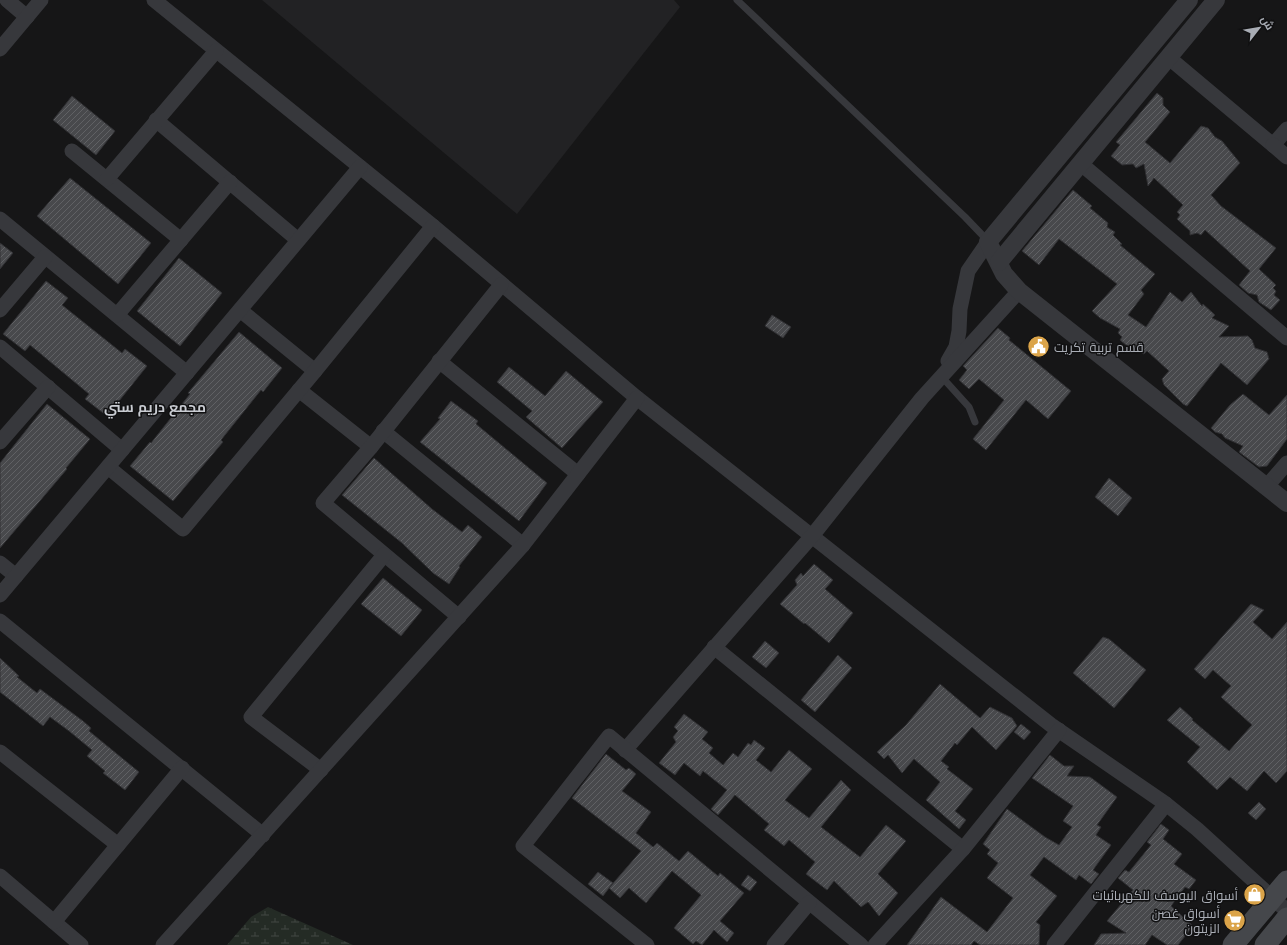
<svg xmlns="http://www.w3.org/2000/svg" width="1287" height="945" font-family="'Work Sans',Cairo,sans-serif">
<defs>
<pattern id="wetland-marsh" width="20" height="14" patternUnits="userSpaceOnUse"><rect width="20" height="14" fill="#242b25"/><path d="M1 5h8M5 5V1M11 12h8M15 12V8" fill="none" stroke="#414742"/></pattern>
<pattern id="building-hatch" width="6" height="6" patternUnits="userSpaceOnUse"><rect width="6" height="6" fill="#48494c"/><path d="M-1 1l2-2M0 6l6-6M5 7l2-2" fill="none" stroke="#606164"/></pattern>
</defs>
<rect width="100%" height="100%" fill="#161617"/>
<polygon fill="#222224" points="262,0 674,0 680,7 517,214"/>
<polygon fill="url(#wetland-marsh)" points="268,907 353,945 227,945 251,917"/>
<g fill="url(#building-hatch)" stroke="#303033">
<polygon points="1157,93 1163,98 1163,105 1170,112 1145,142 1170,163 1201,126 1208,128 1215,137 1222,141 1240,163 1211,195 1221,206 1276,248 1259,269 1276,285 1273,288 1276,291 1274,295 1280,300 1271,310 1259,302 1257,295 1248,293 1239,285 1250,271 1205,230 1201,235 1197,233 1190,235 1190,231 1177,219 1180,215 1177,212 1183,205 1154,178 1148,186 1144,164 1136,168 1133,164 1122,165 1111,156 1120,145 1116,142"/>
<polygon points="72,96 115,131 96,155 53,120"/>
<polygon points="70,178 151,243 118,284 37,216"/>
<polygon points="1073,190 1092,206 1090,208 1108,223 1107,227 1115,232 1113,235 1122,244 1120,245 1155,274 1141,290 1144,294 1128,315 1146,327 1170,292 1182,302 1191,292 1202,306 1203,304 1215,315 1212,318 1229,326 1219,337 1248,336 1252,340 1255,348 1267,352 1269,359 1247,385 1221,363 1187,406 1183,404 1164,385 1162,379 1169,371 1147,351 1144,354 1126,345 1120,340 1122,337 1118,333 1120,329 1100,318 1092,311 1117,284 1059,239 1039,265 1022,251"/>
<polygon points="0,243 13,253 0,269"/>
<polygon points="179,258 222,293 180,346 137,311"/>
<polygon points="46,281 68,298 62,305 122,353 125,349 147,366 107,416 85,399 89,394 30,345 25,351 3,334"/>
<polygon points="772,315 791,327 783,338 765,326"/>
<polygon points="998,328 1010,338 1009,340 1071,391 1048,419 1026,400 986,450 973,439 1004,400 979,379 969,389 959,380 967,370 963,366"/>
<polygon points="239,332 282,368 263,392 261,390 221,440 223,442 173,501 130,466 150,442 151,443 190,394 188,393"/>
<polygon points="509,367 545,396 566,371 603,402 562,448 526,417 532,411 497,382"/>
<polygon points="1243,394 1269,415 1287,395 1287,439 1267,466 1259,467 1239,452 1243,446 1225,438 1222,434 1215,432 1211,428 1230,405"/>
<polygon points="451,401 478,421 476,424 547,483 519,521 420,442 440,419 438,418"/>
<polygon points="47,404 90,439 66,468 67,469 0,548 0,463"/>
<polygon points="374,458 432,509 462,532 468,525 482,537 459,566 460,567 449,584 433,573 402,543 342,495"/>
<polygon points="1109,478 1132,498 1118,516 1095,497"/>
<polygon points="814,564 833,580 825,589 853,613 829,643 805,623 804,624 780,604 797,585 795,580 801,573 803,576"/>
<polygon points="383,578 422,610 401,636 361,604"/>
<polygon points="1251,604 1264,610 1253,622 1272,639 1287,622 1287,771 1276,783 1264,771 1247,791 1230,777 1217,790 1187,762 1200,747 1167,720 1180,707 1193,719 1192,720 1229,751 1252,725 1221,697 1231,686 1213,670 1205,679 1194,669"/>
<polygon points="1103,637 1109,639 1146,670 1114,708 1073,673"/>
<polygon points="765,641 779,653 766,668 752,657"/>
<polygon points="838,655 852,668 815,712 801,700"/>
<polygon points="0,658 19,676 17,677 37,693 40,689 83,721 91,728 89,731 139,772 125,790 103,773 105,771 87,756 92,750 69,731 50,717 43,726 0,692"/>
<polygon points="940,684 980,718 990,707 1012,718 1017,726 996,750 972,727 957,745 955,743 941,761 949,767 947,769 973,789 955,811 966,820 959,829 926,800 940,782 914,759 902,773 888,755 884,759 877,752 906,725"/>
<polygon points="684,714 708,732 702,739 713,748 709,753 723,765 733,753 738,757 748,743 751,745 754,740 765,748 756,760 771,772 789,750 812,769 785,800 809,818 841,780 851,790 821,827 860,857 886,825 906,841 878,874 898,893 879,916 868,902 861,907 834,881 827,890 806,874 815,862 789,840 784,846 764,830 769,824 735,795 718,815 711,809 727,790 703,771 700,776 684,763 675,775 659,763 676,742 673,737 678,731 674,727"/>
<polygon points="1021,724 1031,732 1024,740 1014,732"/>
<polygon points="606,754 626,770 629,768 636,774 622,791 651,812 636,833 653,847 657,843 679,861 688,851 718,876 720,873 744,893 720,921 734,933 727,942 714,930 702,945 696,941 693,944 674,928 701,895 672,871 646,903 629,888 620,898 609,888 603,896 588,884 598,872 613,883 609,888 641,851 572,798"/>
<polygon points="1050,755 1064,766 1074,766 1067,776 1090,777 1117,797 1097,825 1101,827 1096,835 1111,845 1093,870 1099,874 1091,884 1079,875 1076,880 1044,857 1030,875 1057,896 1036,922 1040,925 1039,945 980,945 974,941 971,945 907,945 941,897 987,932 1013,898 987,878 998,863 987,854 990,850 983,844 1007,809 1045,837 1059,845 1072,827 1063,821 1073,806 1032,778"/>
<polygon points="1259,802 1266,809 1256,820 1248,813"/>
<polygon points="1161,824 1169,830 1163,839 1182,854 1174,864 1196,880 1189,889 1185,887 1171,906 1193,926 1178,945 1167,945 1152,935 1145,945 1094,945 1101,934 1126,933 1107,921 1133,890 1118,878 1125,870 1129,872 1151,845 1147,842"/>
<polygon points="748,875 757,882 750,891 741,885"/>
</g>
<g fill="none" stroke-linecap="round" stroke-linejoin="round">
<g stroke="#37383c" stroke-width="7">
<polyline points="737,0 965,217 988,241"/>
<polyline points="941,376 969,407 975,422"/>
</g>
<g stroke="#37383c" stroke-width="15">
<polyline points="7,0 27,17"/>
<polyline points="154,0 433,226 637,398 1051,725 1166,804 1197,829 1287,911"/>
<polyline points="0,49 41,0"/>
<polyline points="1168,57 1273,145 1287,129"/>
<polyline points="156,120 298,240"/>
<polyline points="1273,145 1287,157"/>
<polyline points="72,151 181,240"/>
<polyline points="1080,163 1287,338"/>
<polyline points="107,179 216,51"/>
<polyline points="0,219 187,373"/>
<polyline points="0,310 45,257"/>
<polyline points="240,310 315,371"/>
<polyline points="117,315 230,182"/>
<polyline points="0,347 122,450"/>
<polyline points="439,361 578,474"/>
<polyline points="948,361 956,347 959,331 960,309 968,271 988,242"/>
<polyline points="299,390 371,447"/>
<polyline points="383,431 523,545"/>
<polyline points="0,442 48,387"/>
<polyline points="108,467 183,529 315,371 433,226"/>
<polyline points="1267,486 1287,463"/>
<polyline points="0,563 16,576"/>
<polyline points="0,595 360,167"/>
<polyline points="459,617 323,503 371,447 501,285"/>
<polyline points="0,621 263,835"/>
<polyline points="714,647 963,849"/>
<polyline points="625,750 812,536 922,398 1019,291"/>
<polyline points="0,752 118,845"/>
<polyline points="321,770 251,717 384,555"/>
<polyline points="0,876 81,945"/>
<polyline points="54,922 182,768"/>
<polyline points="163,945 523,545 637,398"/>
<polyline points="647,945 523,846 609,736 861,945"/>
<polyline points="774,945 809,903"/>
<polyline points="875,945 963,849 1059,730"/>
<polyline points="1054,945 1166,804"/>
</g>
<g stroke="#37383c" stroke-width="18">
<polyline points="1189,0 988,242 1004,274 1019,291 1287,503"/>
<polyline points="999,262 1216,0"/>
</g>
<g stroke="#45474b" stroke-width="21">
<polyline points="1233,945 1287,881"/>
<polyline points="1265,945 1287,918"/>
</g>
</g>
<defs>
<symbol id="civic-disc" viewBox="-11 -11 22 22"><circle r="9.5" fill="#dba449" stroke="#111112"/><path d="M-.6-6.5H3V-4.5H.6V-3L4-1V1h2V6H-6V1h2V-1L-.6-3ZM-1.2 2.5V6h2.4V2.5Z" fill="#fff"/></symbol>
<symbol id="shop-disc" viewBox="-11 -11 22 22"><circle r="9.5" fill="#dba449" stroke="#111112"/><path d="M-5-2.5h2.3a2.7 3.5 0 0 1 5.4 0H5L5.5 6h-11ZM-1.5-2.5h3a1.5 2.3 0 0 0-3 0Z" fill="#fff"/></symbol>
<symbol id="supermarket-disc" viewBox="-11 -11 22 22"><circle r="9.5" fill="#dba449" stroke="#111112"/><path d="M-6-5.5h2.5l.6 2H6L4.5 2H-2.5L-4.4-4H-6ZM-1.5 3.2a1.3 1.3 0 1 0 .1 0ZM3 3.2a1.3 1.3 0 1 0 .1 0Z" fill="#fff"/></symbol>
</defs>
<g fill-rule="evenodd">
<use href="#civic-disc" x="1026" y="334" width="25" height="25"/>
<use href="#shop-disc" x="1242" y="882" width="25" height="25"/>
<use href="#supermarket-disc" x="1222" y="908" width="25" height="25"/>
</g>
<g text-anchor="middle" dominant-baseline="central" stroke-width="3" stroke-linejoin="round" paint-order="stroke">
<g font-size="13" fill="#a9adb5" stroke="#111112" text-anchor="end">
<text x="1054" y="347" text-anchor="start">قسم تربية تكريت</text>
<text x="1238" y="895">أسواق اليوسف للكهربائيات</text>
<text x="1220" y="913">أسواق غصن<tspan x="1220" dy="15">الزيتون</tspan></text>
</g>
<g font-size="14" font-weight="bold" fill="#c9ccd2" stroke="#111112">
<text x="155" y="407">مجمع دريم ستي</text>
</g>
</g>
<g transform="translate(1259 28) rotate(59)" stroke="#111112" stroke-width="3" paint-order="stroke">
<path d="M0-3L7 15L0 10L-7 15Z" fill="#a9adb5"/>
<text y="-6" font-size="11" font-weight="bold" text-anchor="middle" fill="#a9adb5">ش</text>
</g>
</svg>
